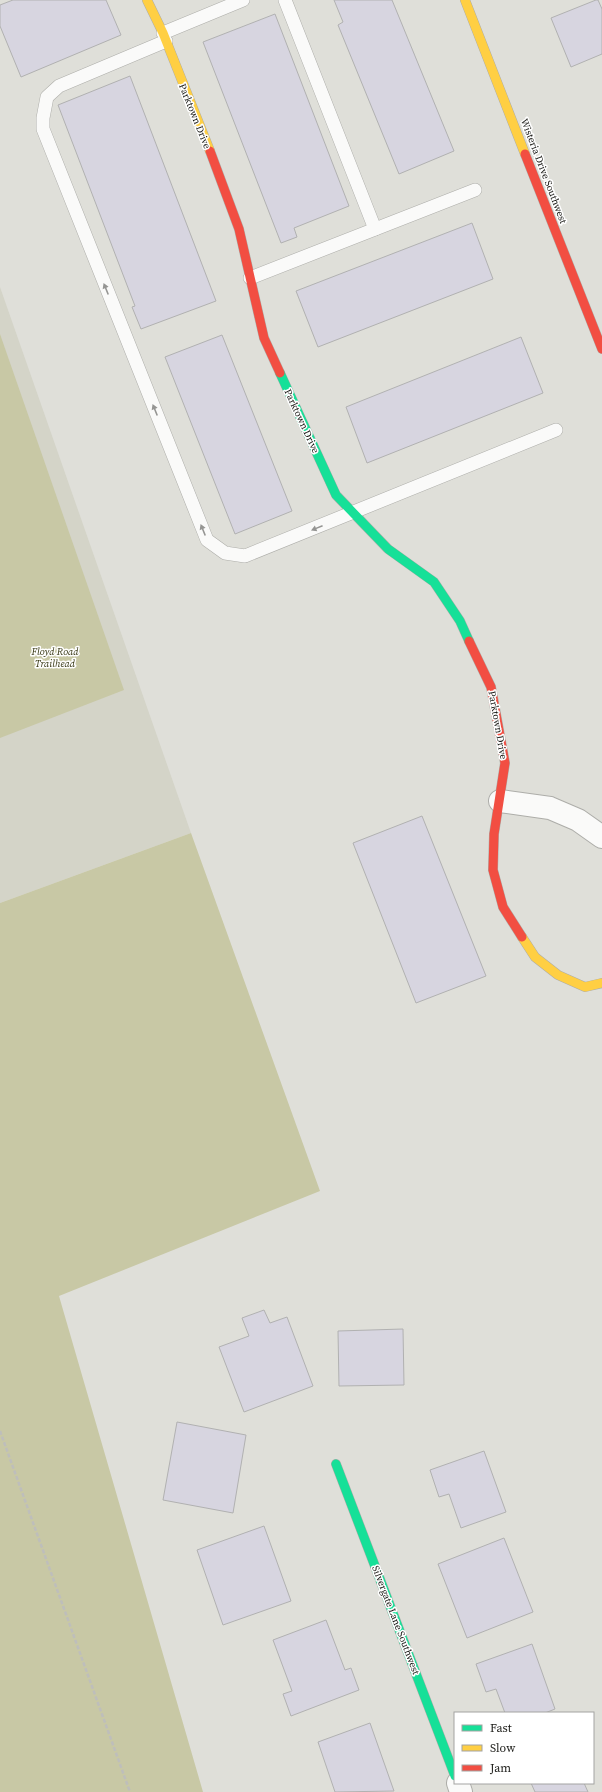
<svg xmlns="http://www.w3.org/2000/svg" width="602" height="1792" font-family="'Source Serif 4',serif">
<rect width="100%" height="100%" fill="#dfdfd9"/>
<polygon fill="#d4d4c8" points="0,287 191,833 0,903"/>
<g fill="#c8c8a5">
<polygon points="0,334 124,690 0,738"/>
<polygon points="191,833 320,1191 59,1296 203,1792 0,1792 0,903"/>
</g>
<g fill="#d7d5e0" stroke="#b1b1b1">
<polygon points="13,0 106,0 121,35 21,77 0,26 0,5"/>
<polygon points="334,0 392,0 454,151 399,174 338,25 343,22"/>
<polygon points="596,0 598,0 602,9 602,54 571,67 551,18"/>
<polygon points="275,14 349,206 294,228 297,237 281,243 203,42"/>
<polygon points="130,76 216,301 141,329 132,307 135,306 58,105"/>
<polygon points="472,223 493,279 318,347 296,291"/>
<polygon points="222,335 292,511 235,534 165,357"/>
<polygon points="521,337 543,393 367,463 346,407"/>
<polygon points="422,816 486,976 416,1003 353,843"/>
<polygon points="264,1310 270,1323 287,1317 313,1386 244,1412 219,1347 249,1336 242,1318"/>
<polygon points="403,1329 404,1385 339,1386 338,1331"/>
<polygon points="177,1422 246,1435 233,1513 163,1500"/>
<polygon points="484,1451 506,1512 461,1528 449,1494 439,1497 430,1470"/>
<polygon points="264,1526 291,1601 223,1625 197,1550"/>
<polygon points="504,1538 533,1612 467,1638 438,1564"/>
<polygon points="326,1620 345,1670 351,1668 359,1690 291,1716 283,1694 292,1691 273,1640"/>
<polygon points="532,1644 555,1709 545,1713 505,1713 496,1689 486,1692 476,1664"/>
<polygon points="370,1723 394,1791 335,1792 318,1742"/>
<polygon points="531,1783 584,1783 588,1792 535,1792"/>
</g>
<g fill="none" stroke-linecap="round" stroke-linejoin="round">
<defs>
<g id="lane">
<polyline points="285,0 375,229"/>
<polyline points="163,33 243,0"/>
<polyline points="166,41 59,86 47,97 43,118 43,129 207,540 225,553 245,556 556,430"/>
<polyline points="250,278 475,190"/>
</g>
<g id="street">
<polyline points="500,801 550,808 578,820 602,837"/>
<polyline points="458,1783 461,1792"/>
</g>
<g id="fast">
<polyline points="280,373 336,495 388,549 434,582 460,621 469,641"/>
<polyline points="336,1464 455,1776"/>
</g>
<g id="slow">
<polyline points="147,0 163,33 210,151"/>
<polyline points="465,0 525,154"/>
<polyline points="522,937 535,957 558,975 585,987 602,983"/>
</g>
<g id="jam">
<polyline points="210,151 239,229 264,338 280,373"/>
<polyline points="525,154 602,349"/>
<polyline points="469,641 491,687 505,763 494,834 493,870 503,907 522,937"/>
</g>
</defs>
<use href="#lane" stroke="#adada9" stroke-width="14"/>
<use href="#street" stroke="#adada9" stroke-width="24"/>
<use href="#fast" stroke="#adada9" stroke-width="10"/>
<use href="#slow" stroke="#adada9" stroke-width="10"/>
<use href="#jam" stroke="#adada9" stroke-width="10"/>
<polyline stroke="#bebebb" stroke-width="2.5" stroke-dasharray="4 2" stroke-linecap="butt" points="0,1431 130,1792"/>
<use href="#lane" stroke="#fafaf9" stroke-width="13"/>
<use href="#street" stroke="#fafaf9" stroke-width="22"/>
<use href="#fast" stroke="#16e098" stroke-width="9"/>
<use href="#slow" stroke="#ffcf43" stroke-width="9"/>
<use href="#jam" stroke="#f24e42" stroke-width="9"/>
</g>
<defs><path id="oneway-solid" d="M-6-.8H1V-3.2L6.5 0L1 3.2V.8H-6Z"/></defs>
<g fill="#959593">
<use href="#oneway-solid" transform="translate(106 289) rotate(-112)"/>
<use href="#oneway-solid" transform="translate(155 410) rotate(-112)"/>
<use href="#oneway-solid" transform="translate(317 528) rotate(158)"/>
<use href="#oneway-solid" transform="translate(203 530) rotate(-112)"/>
</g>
<g text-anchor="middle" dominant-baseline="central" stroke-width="3" stroke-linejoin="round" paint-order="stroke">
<g font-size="10" fill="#1a1a16" stroke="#fff">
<text transform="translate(195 116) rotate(68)">Parktown Drive</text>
<text transform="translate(544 171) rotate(69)">Wisteria Drive Southwest</text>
<text transform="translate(302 421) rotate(65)">Parktown Drive</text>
<text transform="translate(498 725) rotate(80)">Parktown Drive</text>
<text transform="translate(396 1620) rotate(69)">Silvergate Lane Southwest</text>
</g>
<g font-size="10" font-style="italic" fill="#373713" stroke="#fff">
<text x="55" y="651">Floyd Road<tspan x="55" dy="12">Trailhead</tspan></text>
</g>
</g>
<rect x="454" y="1712" width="140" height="72" fill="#ffffff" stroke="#a3a3a2"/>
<rect x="462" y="1725" width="20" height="6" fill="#16e098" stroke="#a3a3a2"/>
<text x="490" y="1732" font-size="12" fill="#1a1a16">Fast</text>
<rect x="462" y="1745" width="20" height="6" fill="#ffcf43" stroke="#a3a3a2"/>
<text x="490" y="1752" font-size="12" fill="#1a1a16">Slow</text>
<rect x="462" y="1765" width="20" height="6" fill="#f24e42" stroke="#a3a3a2"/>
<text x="490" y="1772" font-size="12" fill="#1a1a16">Jam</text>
</svg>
